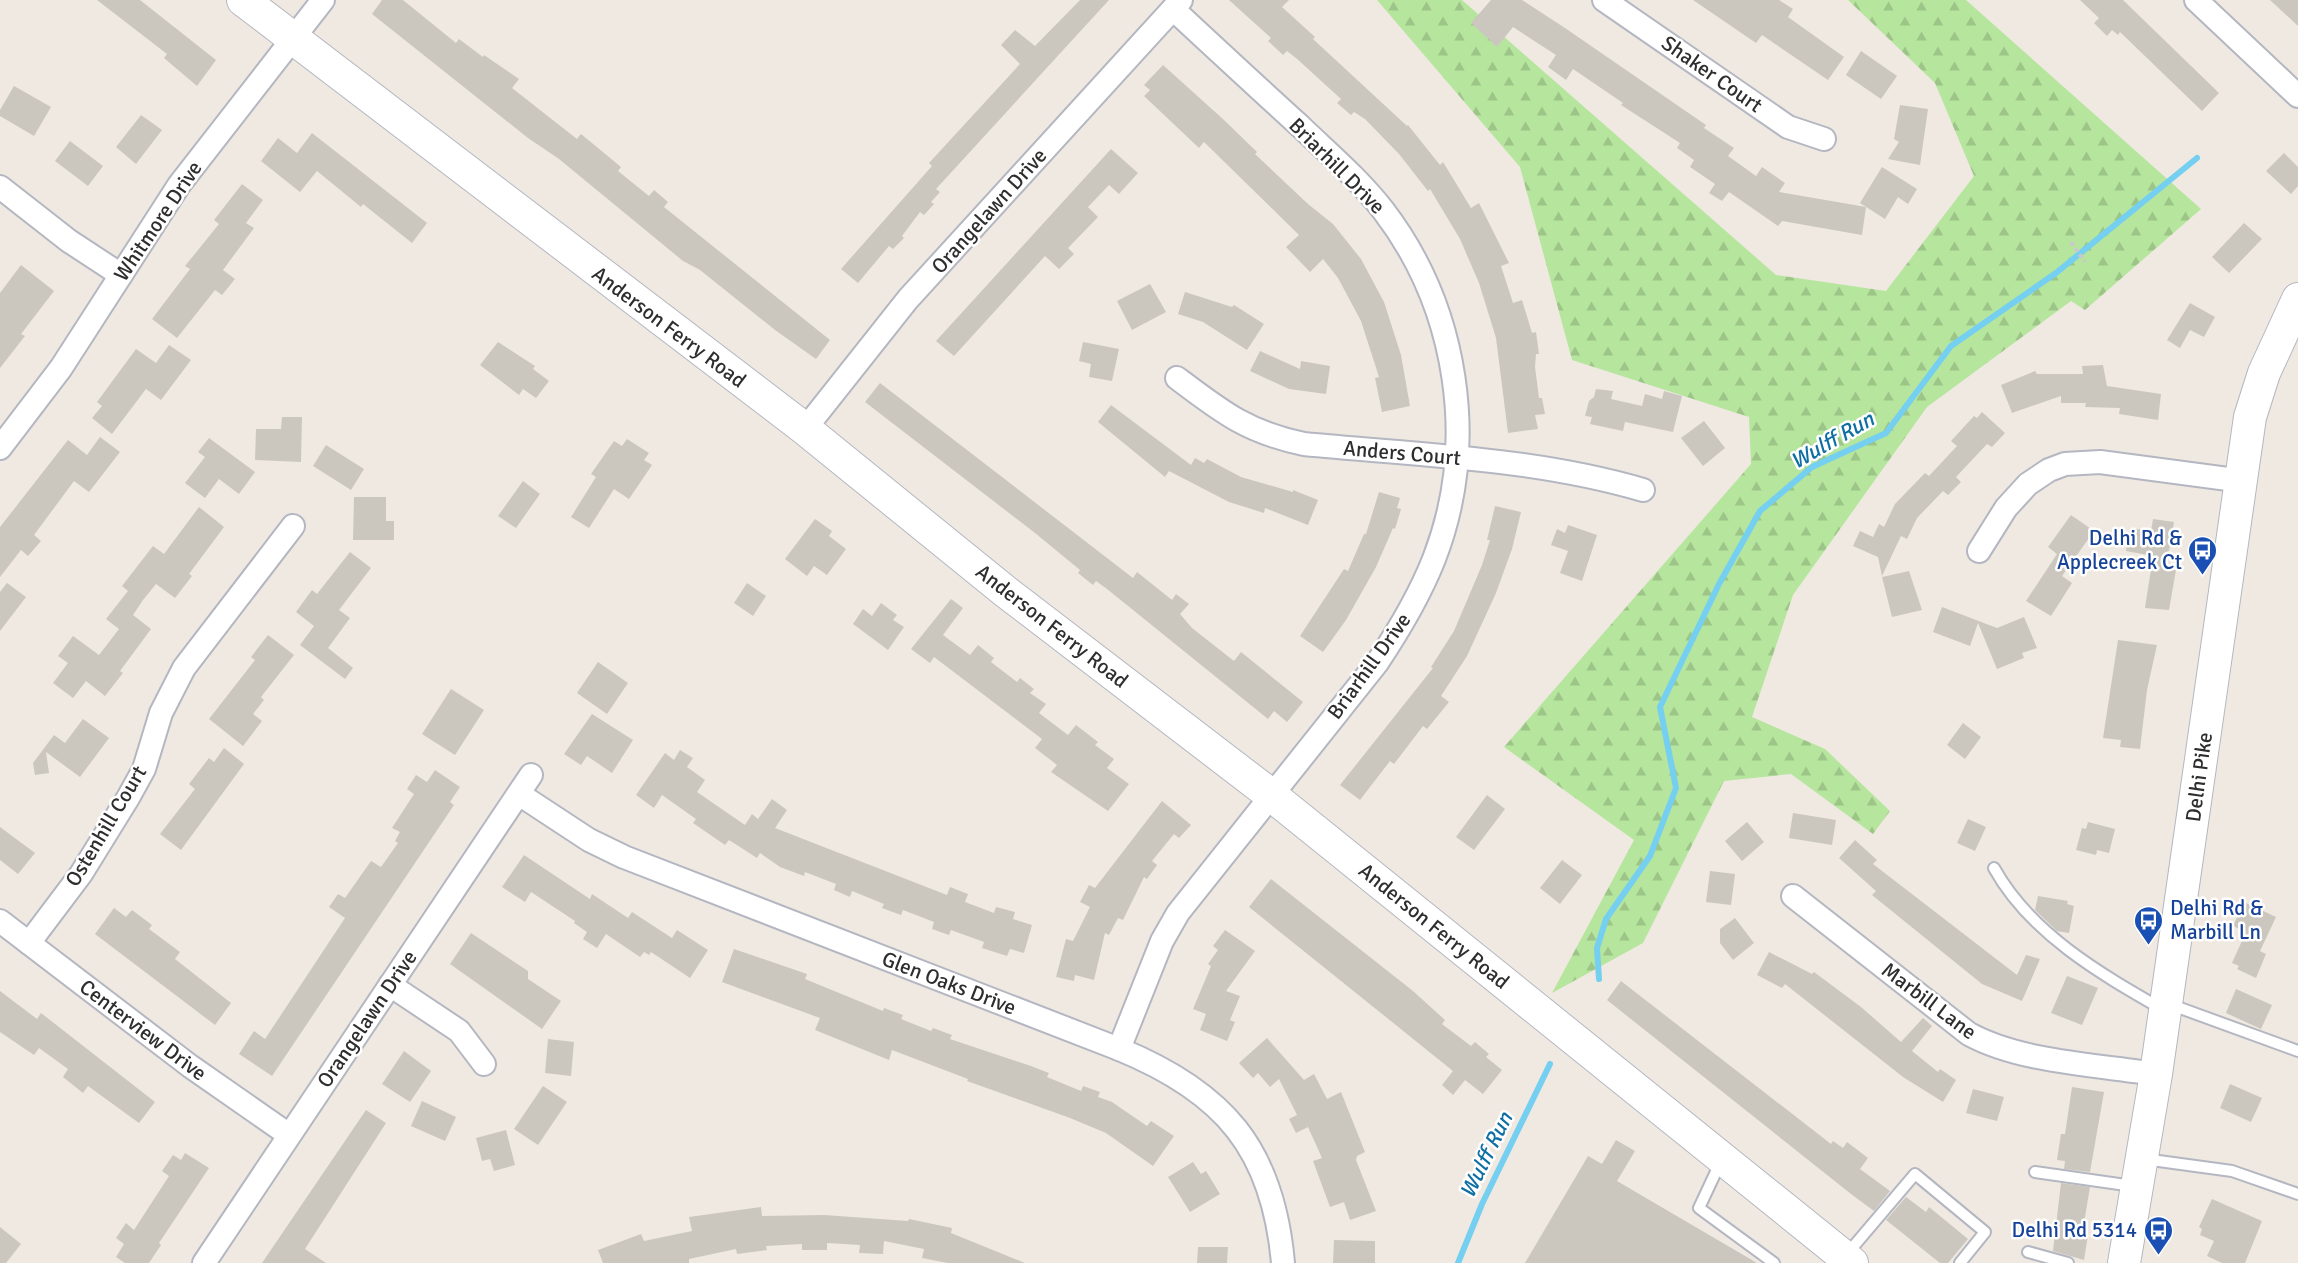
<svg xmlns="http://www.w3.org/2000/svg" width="2298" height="1263" font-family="Signika,sans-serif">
<defs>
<pattern id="forest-firs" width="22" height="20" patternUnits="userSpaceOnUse" patternTransform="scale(1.5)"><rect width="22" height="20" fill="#b6e59e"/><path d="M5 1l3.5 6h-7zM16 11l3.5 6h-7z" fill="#9dc588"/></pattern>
</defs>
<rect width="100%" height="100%" fill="#efe9e1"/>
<polygon fill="url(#forest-firs)" points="1377,0 1462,0 1776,275 1886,291 1974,176 1935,83 1848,0 1966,0 2201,209 2085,310 2071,301 1927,407 1793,595 1752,717 1825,749 1890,811 1873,834 1791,774 1724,781 1643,943 1552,993 1634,840 1504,747 1751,464 1749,417 1572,360 1520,167"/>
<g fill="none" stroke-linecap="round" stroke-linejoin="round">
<g stroke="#75cff0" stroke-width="6">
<polyline points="1599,979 1597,948 1606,919 1650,856 1676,788 1660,707 1719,584 1760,511 1812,467 1886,433 1951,346 2056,273 2197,158"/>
<polyline points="1458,1263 1482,1204 1550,1064"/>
</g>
</g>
<g fill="#cbc7bf">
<polygon points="97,0 140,0 216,60 197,86 164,58 167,54"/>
<polygon points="382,0 403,0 456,43 459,39 483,57 484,55 519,79 512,88 577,139 581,134 621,167 618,171 649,196 654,190 668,202 664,207 830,340 816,359 775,330 700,270 683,261 559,159 528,138 372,14"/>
<polygon points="1080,0 1109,0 936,189 940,192 931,202 934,204 924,215 920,212 902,236 904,238 893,249 889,246 858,283 841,269 932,166 929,163 1020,64 1001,45 1015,30 1035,46"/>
<polygon points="1229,0 1289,0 1282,7 1315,37 1313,39 1407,126 1408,125 1440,165 1443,162 1471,208 1479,203 1509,263 1501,266 1513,303 1522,300 1532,333 1536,332 1539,354 1536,354 1535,367 1539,398 1542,398 1545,414 1535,415 1538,429 1508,433 1496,338 1479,283 1460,239 1430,189 1428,191 1399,154 1365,119 1354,112 1351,115 1337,103 1341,99 1296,58 1287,51 1283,55 1268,41 1271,38"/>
<polygon points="1491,0 1522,0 1565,28 1706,125 1704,128 1734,148 1728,156 1756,176 1762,167 1785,183 1779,192 1866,207 1862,235 1782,221 1778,226 1729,192 1722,201 1709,193 1715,184 1690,167 1694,160 1677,148 1680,143 1621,105 1623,103 1573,69 1566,80 1548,67 1556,55 1513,27 1497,47 1471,23"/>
<polygon points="1693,0 1779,0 1793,9 1788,17 1844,57 1828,80 1762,35 1756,43"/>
<polygon points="2080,0 2123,0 2219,93 2202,111 2120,32 2118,35 2112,30 2107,36 2094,23 2099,18"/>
<polygon points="2270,0 2298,0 2298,26"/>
<polygon points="1861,51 1897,76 1881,99 1846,75"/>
<polygon points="1163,65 1224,120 1257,152 1255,154 1308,204 1333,224 1361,259 1384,302 1401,355 1410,406 1382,412 1375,378 1379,377 1361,321 1338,278 1323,259 1310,272 1286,247 1299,235 1204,142 1199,148 1144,96 1150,90 1144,85"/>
<polygon points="14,86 51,107 34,136 0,116 0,110"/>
<polygon points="1900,105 1928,109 1920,165 1888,159 1899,142 1894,139"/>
<polygon points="141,115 162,130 136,164 116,147"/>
<polygon points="312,133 427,223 412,243 363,204 361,207 317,171 300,192 261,161 278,138 297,153"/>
<polygon points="70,141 103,166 88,186 55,161"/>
<polygon points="1111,149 1138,173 1119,194 1109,185 1088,207 1098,217 1068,248 1074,254 1059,269 1045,256 954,356 936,341"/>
<polygon points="2284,153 2298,167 2298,186 2291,194 2266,171"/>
<polygon points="1882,167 1917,189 1908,204 1898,197 1885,219 1860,203"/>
<polygon points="242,184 263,200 246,223 254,228 223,270 235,279 222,295 215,290 177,338 152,319 190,269 185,266 219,224 214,220"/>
<polygon points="2244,223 2262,239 2229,273 2212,257"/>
<polygon points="21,265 54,291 21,334 25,336 0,368 0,293"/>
<polygon points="1150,284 1166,312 1132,330 1117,301"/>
<polygon points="1185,292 1232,307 1234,305 1264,324 1247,350 1203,322 1178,314"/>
<polygon points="2190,303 2215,317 2204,337 2190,330 2180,348 2167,340"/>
<polygon points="498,342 535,366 533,369 549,381 536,398 523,389 519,395 480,365"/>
<polygon points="1083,342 1119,349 1112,381 1089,377 1091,364 1079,361"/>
<polygon points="169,345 191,360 161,400 146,389 112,434 92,418 102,406 97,402 136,349 156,363"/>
<polygon points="1260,351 1300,369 1301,361 1330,366 1326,394 1289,389 1250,371"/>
<polygon points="2103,365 2107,386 2161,394 2158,420 2119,414 2120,408 2085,407 2086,403 2061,403 2061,396 2012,413 2001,385 2035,371 2037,374 2083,374 2082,366"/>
<polygon points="880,383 1133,578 1137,572 1172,600 1176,594 1189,604 1180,614 1192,628 1234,661 1241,652 1303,702 1287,722 1274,711 1268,719 1107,589 1096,581 1093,585 1078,573 1080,570 1035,533 865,402"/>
<polygon points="1596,389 1613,391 1611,399 1642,406 1645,394 1662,399 1664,391 1682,396 1673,432 1625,422 1623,431 1590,424 1592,417 1585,416 1589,401 1594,397"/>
<polygon points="1111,405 1191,465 1195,458 1204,463 1207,459 1241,477 1293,492 1293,490 1318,500 1308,525 1265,508 1264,513 1229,502 1169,471 1165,477 1098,422"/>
<polygon points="1982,412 2005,433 1992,447 1987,444 1956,477 1961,482 1948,495 1943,491 1917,518 1907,539 1901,536 1882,576 1878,557 1853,546 1860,531 1873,537 1879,524 1884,527 1895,504 1925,473 1929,476 1957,446 1951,441 1974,416 1977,418"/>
<polygon points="282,417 302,417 301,462 255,460 256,429 281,429"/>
<polygon points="1704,421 1725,448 1703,466 1681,438"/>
<polygon points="100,437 120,452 89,492 74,481 34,535 41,541 28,556 21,550 0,577 0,527 68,440 87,455"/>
<polygon points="209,438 255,472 239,494 219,479 205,498 185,483 205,457 198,452"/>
<polygon points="627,439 649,453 644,460 652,465 629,499 614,489 589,528 571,517 596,477 591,474 614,441 622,446"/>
<polygon points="326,445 364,469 351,490 313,466"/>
<polygon points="523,481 540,494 516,528 498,516"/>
<polygon points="1379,492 1400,498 1397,508 1401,509 1395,529 1393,528 1376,567 1346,620 1323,652 1300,636 1344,569 1348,571 1364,534 1366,534"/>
<polygon points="354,497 386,497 386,521 394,521 394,540 353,540"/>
<polygon points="1495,506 1521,512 1512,549 1496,593 1467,656 1441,696 1449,702 1427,729 1423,726 1394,764 1390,761 1360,800 1340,785 1433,668 1431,667 1454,631 1482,565 1490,540 1487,540"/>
<polygon points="199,507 224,527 189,574 192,576 175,598 156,584 143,600 133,615 151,629 120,671 123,673 105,696 86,681 73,698 53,683 68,663 58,656 73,636 99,655 119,629 106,619 128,591 122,586 153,546 164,554"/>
<polygon points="2071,515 2094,531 2062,576 2072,583 2051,616 2026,601 2057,554 2048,547"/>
<polygon points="815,519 832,531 829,536 846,549 827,575 814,566 807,576 785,559"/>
<polygon points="2153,519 2174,522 2166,568 2176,570 2169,610 2145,608 2153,556 2126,551 2130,528 2151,531"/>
<polygon points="1568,525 1597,535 1582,581 1560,573 1568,551 1551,545 1557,529 1565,533"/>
<polygon points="350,552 371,568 339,610 350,618 328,648 353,668 345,679 300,645 314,626 296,612 312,590 317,594"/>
<polygon points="1909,571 1922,610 1892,617 1882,577"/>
<polygon points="7,583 26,597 0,631 0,592"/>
<polygon points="747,583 766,596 753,616 734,603"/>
<polygon points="951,599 963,608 943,635 970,655 978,645 994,658 991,662 1017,682 1020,678 1034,689 1030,693 1046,704 1039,713 1068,735 1076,725 1098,742 1095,745 1114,759 1107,768 1129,784 1108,811 1051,772 1057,765 1035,748 1042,739 934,657 930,663 911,649"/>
<polygon points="881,603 897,615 893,620 904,627 888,650 853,624 863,609 872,616"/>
<polygon points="1942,607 1997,628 2024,617 2037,648 2022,653 2024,658 1997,669 1978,623 1970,646 1933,632"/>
<polygon points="268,635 294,655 261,697 264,700 253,714 262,721 243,746 209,719 255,660 251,657"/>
<polygon points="2118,640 2157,645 2147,690 2140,749 2120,747 2121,740 2103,738"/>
<polygon points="598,662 628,683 607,714 577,693"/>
<polygon points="451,689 484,710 455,755 422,734"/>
<polygon points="592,714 633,740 612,773 587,756 581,765 564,754"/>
<polygon points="83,719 109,738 80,777 46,752 49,773 35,775 33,763 54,735 65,743"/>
<polygon points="1963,723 1981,737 1965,759 1947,745"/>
<polygon points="224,748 244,764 181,850 160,834 195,789 189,784 209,758 214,762"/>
<polygon points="680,750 693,758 687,767 705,780 697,792 745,825 752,814 758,819 772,799 787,810 775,828 947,895 950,887 968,894 965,902 994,913 996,907 1015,912 1013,919 1032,925 1024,953 1010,949 1007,956 982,948 984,942 951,930 949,935 932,929 934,922 903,910 901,915 882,908 884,904 852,891 850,897 834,890 836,884 805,872 804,876 780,867 760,853 757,858 729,840 725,845 693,823 696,819 662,795 654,808 636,795 665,753 674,760"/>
<polygon points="435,770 460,787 450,802 454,805 272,1076 239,1054 254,1031 265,1039 345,918 329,907 338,894 345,898 371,861 381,867 398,843 395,841 400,832 392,828 414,794 407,789 416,775 427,782"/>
<polygon points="1487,795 1505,809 1474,850 1456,837"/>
<polygon points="1162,801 1191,825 1179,838 1174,834 1152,861 1157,865 1147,879 1144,877 1123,920 1118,918 1109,935 1105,933 1094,980 1075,975 1074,981 1056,977 1066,939 1073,941 1090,907 1080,902 1089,885 1095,888"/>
<polygon points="1793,813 1836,820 1832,845 1789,838"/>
<polygon points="1968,819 1986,827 1975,851 1957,843"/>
<polygon points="1747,822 1764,842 1742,861 1725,841"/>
<polygon points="2088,822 2115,829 2109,853 2097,850 2096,855 2076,850 2082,828 2086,829"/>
<polygon points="0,827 35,853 18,874 0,860"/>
<polygon points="1855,840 1877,860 1873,864 2017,975 2026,955 2040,959 2022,1001 1982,984 1872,895 1876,891 1839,858"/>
<polygon points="524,855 590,899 592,894 628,918 632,912 672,938 677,930 708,950 690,978 651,952 649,955 644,952 640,957 606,934 597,948 583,939 587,932 574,923 575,921 531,892 525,902 502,887"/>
<polygon points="1562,860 1582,875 1560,904 1540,888"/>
<polygon points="1710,871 1735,874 1731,905 1706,902"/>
<polygon points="1271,879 1413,991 1445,1020 1442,1024 1471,1046 1475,1042 1489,1054 1486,1057 1502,1070 1483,1094 1465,1080 1453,1095 1442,1085 1453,1071 1249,907"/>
<polygon points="2038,896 2068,901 2067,904 2074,906 2069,933 2057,931 2035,910"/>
<polygon points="2244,902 2276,917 2260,951 2266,954 2256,978 2237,969 2239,966 2232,963 2246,932 2233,926"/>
<polygon points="114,908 126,917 132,910 152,925 149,929 180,952 175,959 231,1003 215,1025 95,934"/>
<polygon points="1735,918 1754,943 1733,960 1720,943 1720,929"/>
<polygon points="1225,930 1255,951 1226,991 1240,996 1230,1020 1235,1022 1227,1041 1200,1030 1206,1014 1193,1009 1211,966 1208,964 1218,950 1213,946"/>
<polygon points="471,933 528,971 528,979 561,1001 542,1029 450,964"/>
<polygon points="734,949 807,974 805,979 883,1011 884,1008 903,1015 901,1019 931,1031 933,1028 952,1035 950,1039 1031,1066 1049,1073 1047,1077 1081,1091 1083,1086 1100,1092 1098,1097 1112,1102 1147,1126 1151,1121 1174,1136 1153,1166 1106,1133 1070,1118 967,1081 968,1079 892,1050 889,1060 815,1030 820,1018 722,982"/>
<polygon points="1769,952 1812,974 1814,972 1861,1007 1901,1042 1923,1018 1932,1026 1912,1051 1938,1072 1940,1069 1956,1080 1943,1102 1903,1077 1785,984 1782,988 1757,975"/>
<polygon points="2067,976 2098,988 2082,1025 2051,1013"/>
<polygon points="1621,981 1831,1144 1833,1141 1843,1148 1847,1142 1868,1158 1860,1169 1890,1191 1874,1211 1851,1194 1607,1000"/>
<polygon points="2236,989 2272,1005 2261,1029 2226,1013"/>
<polygon points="0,991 37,1019 41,1013 155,1102 139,1123 88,1086 83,1093 63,1077 68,1069 39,1048 34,1055 0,1032"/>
<polygon points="1267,1038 1304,1080 1314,1074 1327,1099 1341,1092 1365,1152 1357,1156 1356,1160 1376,1211 1350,1220 1344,1202 1330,1207 1313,1161 1322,1158 1308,1127 1296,1133 1289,1119 1297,1115 1279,1079 1270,1087 1258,1073 1253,1078 1239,1063"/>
<polygon points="548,1039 574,1042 571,1076 545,1073"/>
<polygon points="404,1051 431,1071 410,1102 382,1084"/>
<polygon points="2230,1084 2262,1098 2251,1122 2220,1108"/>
<polygon points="543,1086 567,1102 538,1145 514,1129"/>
<polygon points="2072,1087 2104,1092 2090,1172 2064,1169 2065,1161 2057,1160 2061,1134 2065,1134"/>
<polygon points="1973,1089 2004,1097 1997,1121 1966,1113"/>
<polygon points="422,1101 456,1117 445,1141 411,1126"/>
<polygon points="366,1110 386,1123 305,1249 326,1263 262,1263"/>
<polygon points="506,1130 515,1165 494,1171 490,1159 482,1161 476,1138"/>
<polygon points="1616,1140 1635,1151 1617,1181 1757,1263 1525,1263 1588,1156 1602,1164"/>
<polygon points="185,1153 209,1168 159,1243 161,1245 149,1263 125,1263 116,1257 124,1244 116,1238 126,1223 134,1230 169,1176 162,1171 173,1155 181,1160"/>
<polygon points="1193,1162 1201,1174 1206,1171 1220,1194 1190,1212 1168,1177"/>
<polygon points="2061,1183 2090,1187 2082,1235 2088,1235 2084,1260 2053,1251"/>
<polygon points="1906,1197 1926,1212 1929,1207 1968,1239 1948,1263 1940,1263 1886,1220"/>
<polygon points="2212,1199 2262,1221 2245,1263 2222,1263 2207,1256 2214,1241 2200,1235 2202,1229 2199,1227"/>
<polygon points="761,1207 762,1216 824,1215 908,1221 909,1219 952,1228 951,1233 1025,1263 948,1263 922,1258 924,1249 884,1241 883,1254 859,1253 860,1245 827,1243 827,1250 802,1250 802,1244 766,1246 767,1250 737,1254 736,1249 689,1259 689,1263 603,1263 598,1250 641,1234 644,1241 692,1231 689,1217"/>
<polygon points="0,1227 21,1244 6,1263 0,1263"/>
<polygon points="1334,1240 1375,1241 1375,1263 1333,1263"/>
<polygon points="1198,1247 1228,1247 1227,1263 1197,1263"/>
</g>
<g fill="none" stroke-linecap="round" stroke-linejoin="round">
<defs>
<g id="lane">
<path d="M 1994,868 C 2030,933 2099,973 2162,1009"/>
<polyline points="2169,1004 2298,1051"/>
<polyline points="2144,1159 2232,1171 2298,1194"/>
<polyline points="1721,1161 1699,1208 1774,1263"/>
<polyline points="2035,1172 2133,1186"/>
<polyline points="2028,1252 2068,1263"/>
<polyline points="1847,1254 1915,1174 1985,1232 1960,1263"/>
</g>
<g id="street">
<polyline points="1604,0 1788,127 1824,139"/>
<polyline points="2196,0 2298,96"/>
<polyline points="0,187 69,241 121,275"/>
<path d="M 1177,378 C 1222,412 1247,432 1304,444 C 1417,455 1534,458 1643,490"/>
<polyline points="805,429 908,299 1181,0"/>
<polyline points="0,448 61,368 179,185 323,0"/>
<polyline points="1979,551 2006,508 2028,484 2049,470 2065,464 2100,462 2243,481"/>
<path d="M 519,794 L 589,840 L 624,857 L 1119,1049 C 1224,1092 1273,1149 1283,1263"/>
<path d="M 1793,896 L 1969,1034 C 2020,1062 2097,1065 2156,1074"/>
<polyline points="0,921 190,1066 289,1135"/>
<polyline points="29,943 81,874 128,798 144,769 161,713 184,668 293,526"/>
<polyline points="390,985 459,1031 484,1064"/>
<path d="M 1119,1049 L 1162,941 L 1178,913 L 1377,663 C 1399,630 1419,597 1434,559 C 1479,443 1458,308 1383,210 C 1359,179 1328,153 1300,126 C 1257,87 1215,48 1173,9"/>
<polyline points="204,1263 531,775"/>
</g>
<g id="secondary">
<polyline points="243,0 805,429 1006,592 1271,795 1852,1263"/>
<polyline points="2124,1263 2156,1074 2250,417 2264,373 2298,299"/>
</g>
</defs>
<use href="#lane" stroke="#b4b7c1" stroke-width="14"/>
<use href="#street" stroke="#b4b7c1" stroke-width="26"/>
<use href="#secondary" stroke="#b4b7c1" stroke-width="34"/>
<polyline stroke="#c9c9c9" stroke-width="4" stroke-dasharray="4.5 3" stroke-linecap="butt" points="2071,242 2085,262"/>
<use href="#lane" stroke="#fff" stroke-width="10"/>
<use href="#street" stroke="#fff" stroke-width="22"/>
<use href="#secondary" stroke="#fff" stroke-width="32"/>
</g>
<defs>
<symbol id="bus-pin" viewBox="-11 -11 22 30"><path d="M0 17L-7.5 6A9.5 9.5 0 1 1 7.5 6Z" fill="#1a4fb4" stroke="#fff"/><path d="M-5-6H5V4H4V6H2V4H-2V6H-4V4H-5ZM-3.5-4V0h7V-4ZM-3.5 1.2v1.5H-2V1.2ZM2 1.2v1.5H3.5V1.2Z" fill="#fff"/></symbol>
</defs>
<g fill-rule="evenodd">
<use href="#bus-pin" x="2186" y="534" width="33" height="45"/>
<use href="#bus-pin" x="2132" y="904" width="33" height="45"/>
<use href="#bus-pin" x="2142" y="1214" width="33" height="45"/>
</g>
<g text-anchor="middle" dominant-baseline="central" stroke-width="5" stroke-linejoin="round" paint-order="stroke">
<g font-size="21" fill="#2e2e2e" stroke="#fff">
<text transform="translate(1712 74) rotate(35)">Shaker Court</text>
<text transform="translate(1337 166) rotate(45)">Briarhill Drive</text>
<text transform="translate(989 211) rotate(-48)">Orangelawn Drive</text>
<text transform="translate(158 221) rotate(-56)">Whitmore Drive</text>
<text transform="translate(669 327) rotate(37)">Anderson Ferry Road</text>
<text transform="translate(1402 453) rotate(5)">Anders Court</text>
<text transform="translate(1052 626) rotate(38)">Anderson Ferry Road</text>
<text transform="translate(1369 666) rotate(-54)">Briarhill Drive</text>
<text transform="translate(2199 777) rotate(-82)">Delhi Pike</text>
<text transform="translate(106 826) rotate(-59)">Ostenhill Court</text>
<text transform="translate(1434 926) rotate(39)">Anderson Ferry Road</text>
<text transform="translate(949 983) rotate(21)">Glen Oaks Drive</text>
<text transform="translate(1929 1001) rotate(37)">Marbill Lane</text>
<text transform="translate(367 1019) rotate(-56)">Orangelawn Drive</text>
<text transform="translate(143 1030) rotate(37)">Centerview Drive</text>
</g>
<g font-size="21" fill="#164399" stroke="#fff" text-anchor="end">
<text x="2182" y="538">Delhi Rd &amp;<tspan x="2182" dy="24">Applecreek Ct</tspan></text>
<text x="2170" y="908" text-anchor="start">Delhi Rd &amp;<tspan x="2170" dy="24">Marbill Ln</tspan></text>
<text x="2137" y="1230">Delhi Rd 5314</text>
</g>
<g font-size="22" font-style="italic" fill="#0d6fa3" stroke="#fff">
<text transform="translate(1832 440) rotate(-30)">Wulff Run</text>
<text transform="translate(1486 1155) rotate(-64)">Wulff Run</text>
</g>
</g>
</svg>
